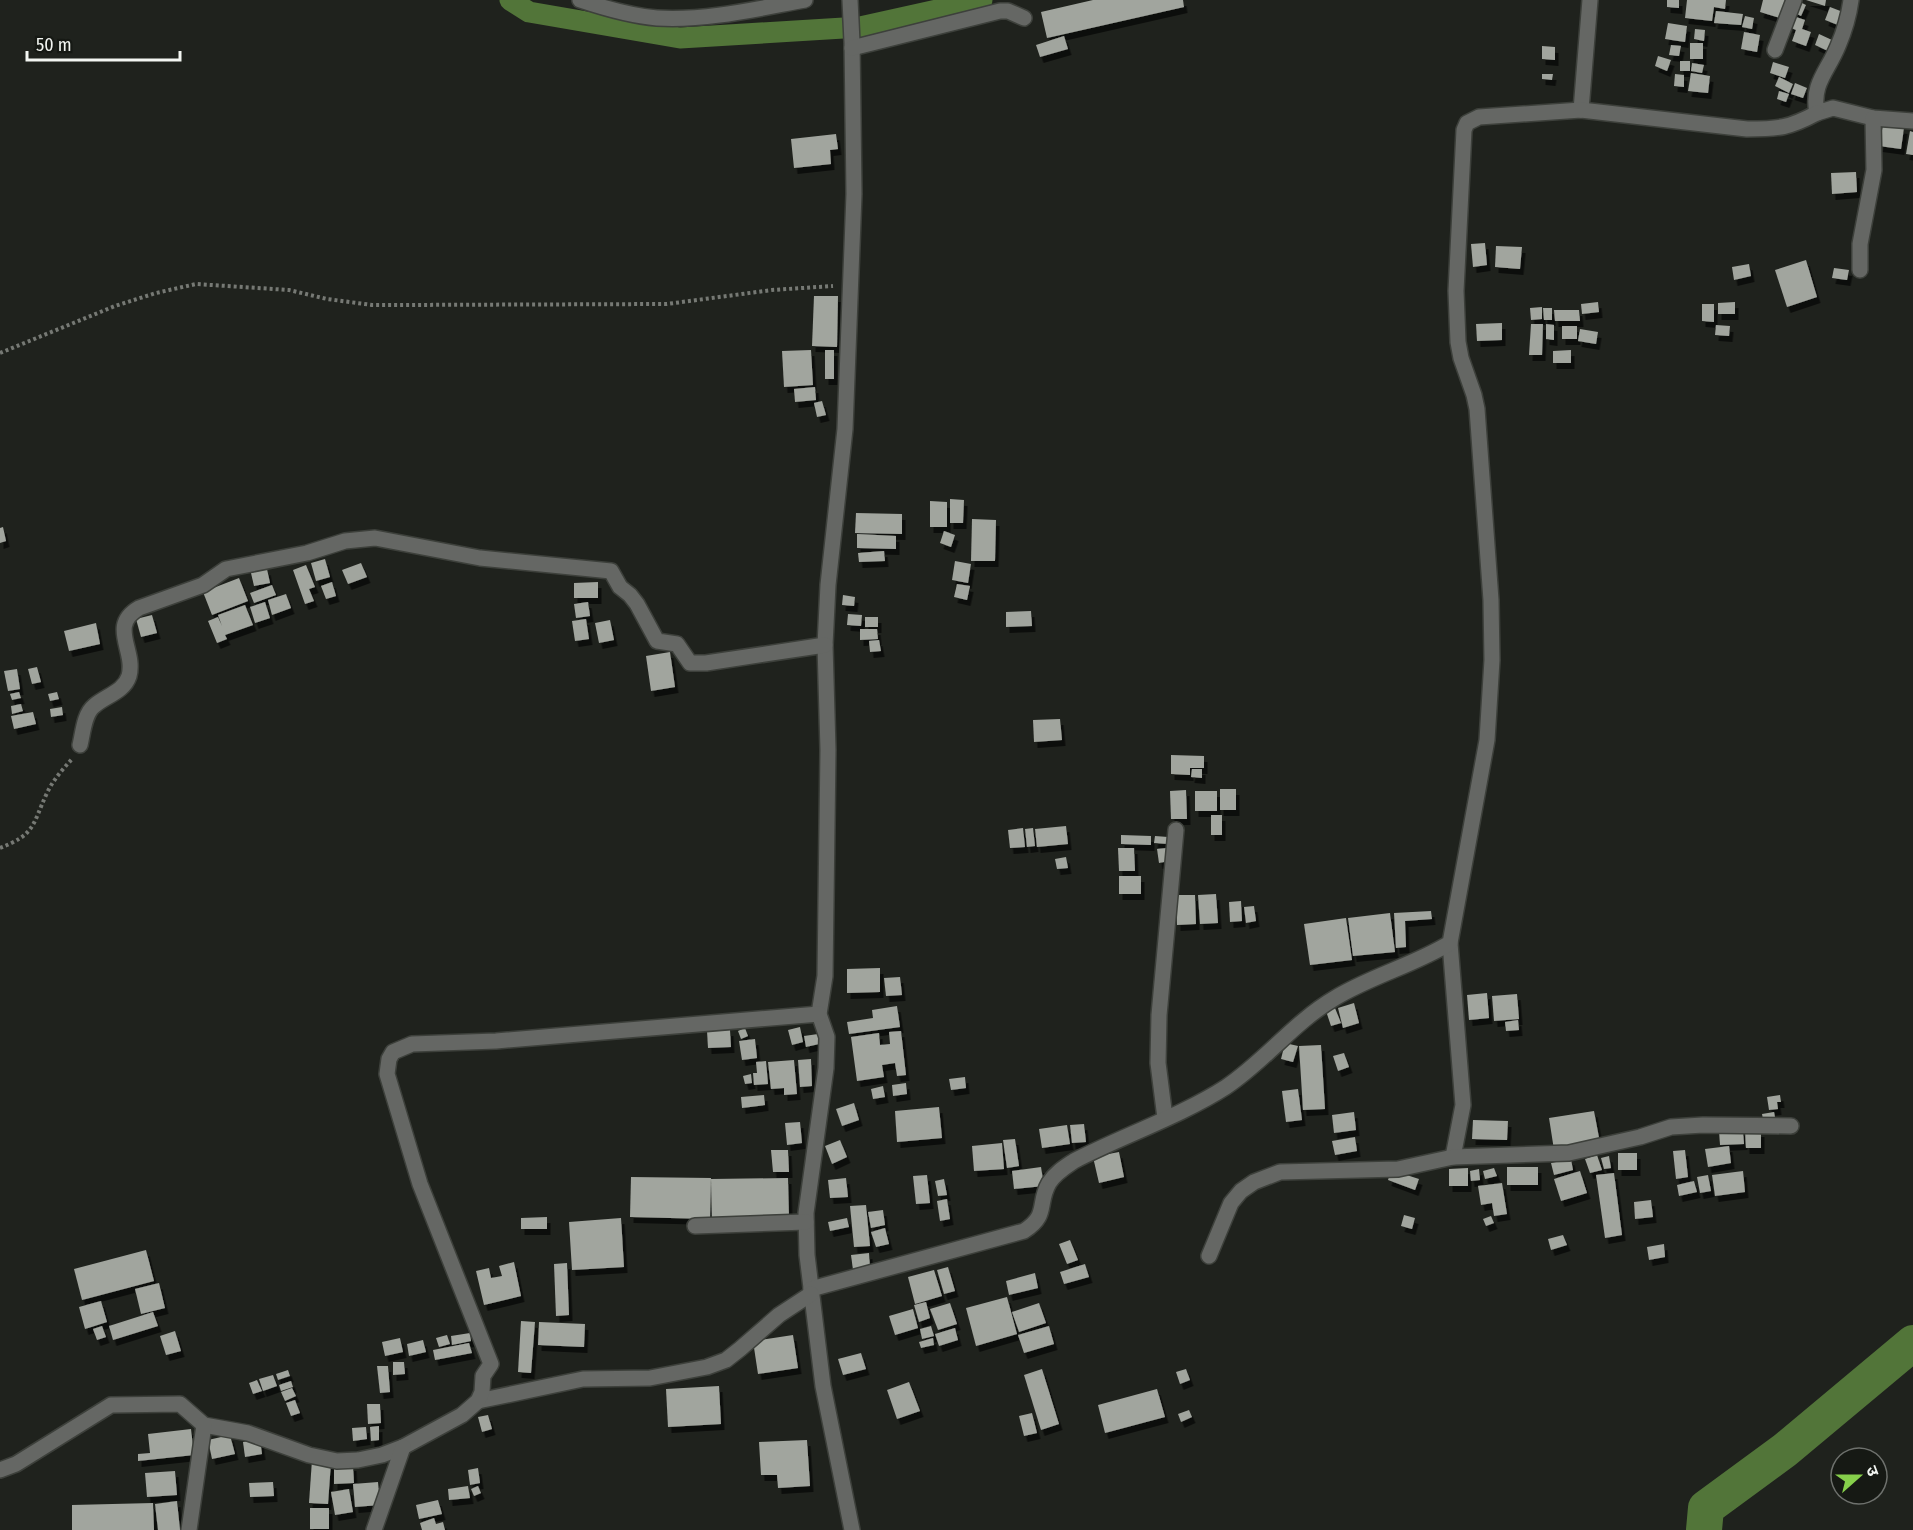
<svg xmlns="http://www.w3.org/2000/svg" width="1913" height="1530" font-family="'Fira Sans Condensed','Noto Sans Devanagari',sans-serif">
<defs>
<filter id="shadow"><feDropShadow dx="3.5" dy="6" stdDeviation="0" flood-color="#0009"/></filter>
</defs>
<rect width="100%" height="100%" fill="#1f221d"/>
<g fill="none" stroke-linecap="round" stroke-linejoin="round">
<polyline stroke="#527539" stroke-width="21" points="510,0 529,12 680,38 860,27 982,0"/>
<polyline stroke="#527539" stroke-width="36" points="1704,1530 1706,1508 1785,1450 1913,1343"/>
</g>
<g fill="#a1a59e" filter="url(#shadow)">
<polygon points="1093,0 1183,0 1184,7 1047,38 1041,12"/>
<polygon points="1667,0 1679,0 1679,8 1667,7"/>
<polygon points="1687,0 1726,0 1725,9 1714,7 1712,21 1685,18"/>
<polygon points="1763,0 1788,0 1783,19 1760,12"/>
<polygon points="1806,0 1826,0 1825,6"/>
<polygon points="1798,1 1806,5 1801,16 1793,12"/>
<polygon points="1830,7 1843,12 1838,25 1825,20"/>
<polygon points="1716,11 1743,14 1741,25 1714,23"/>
<polygon points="1745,16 1754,18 1752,29 1742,27"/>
<polygon points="1793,16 1805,20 1802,29 1811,32 1806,46 1792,41 1796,30 1789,27"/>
<polygon points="1668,23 1687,26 1685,42 1665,39"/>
<polygon points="1695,29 1705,30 1704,41 1694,39"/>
<polygon points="1744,32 1760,35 1757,52 1741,49"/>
<polygon points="1819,34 1832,40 1828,51 1815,45"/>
<polygon points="1064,36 1068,49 1040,57 1036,45"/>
<rect x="1690" y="43" width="13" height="16"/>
<polygon points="1671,45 1681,46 1679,56 1669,55"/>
<polygon points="1542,46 1555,47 1555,60 1542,59"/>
<polygon points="1658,56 1671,60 1667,71 1655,66"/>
<rect x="1680" y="61" width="10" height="10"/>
<polygon points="1773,62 1789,67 1785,78 1770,73"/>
<polygon points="1692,63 1704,65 1702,73 1691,71"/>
<polygon points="1691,73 1710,76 1708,93 1688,91"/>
<polygon points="1542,74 1553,74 1552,80 1542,79"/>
<polygon points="1675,74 1684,75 1684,87 1674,86"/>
<polygon points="1779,77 1793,84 1789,93 1775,86"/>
<polygon points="1795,83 1807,88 1803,98 1791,94"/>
<polygon points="1779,91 1789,94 1786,102 1777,99"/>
<polygon points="1883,125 1904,128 1901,149 1879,146"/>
<polygon points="1910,131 1913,132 1913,155 1906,154"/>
<polygon points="836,134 838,149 830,150 831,164 794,168 791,139"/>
<polygon points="1856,172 1857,192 1832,194 1831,173"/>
<polygon points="1485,243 1487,265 1473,267 1471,244"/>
<polygon points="1496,246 1522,247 1520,269 1495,267"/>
<polygon points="1806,260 1817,297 1787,307 1775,270"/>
<polygon points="1749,264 1751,276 1734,280 1732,267"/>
<polygon points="1834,268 1849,270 1847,280 1832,278"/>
<polygon points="814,296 838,296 837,347 812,346"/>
<polygon points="1598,302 1599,312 1582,314 1581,304"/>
<polygon points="1735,302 1735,314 1718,314 1718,303"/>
<polygon points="1702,304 1714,304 1714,322 1702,321"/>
<polygon points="1542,307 1542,319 1531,320 1530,308"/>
<polygon points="1543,308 1552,308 1552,320 1544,320"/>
<polygon points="1554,310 1579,310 1580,321 1555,321"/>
<polygon points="1502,323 1502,340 1477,341 1476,324"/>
<polygon points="1531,324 1543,324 1542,355 1529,355"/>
<polygon points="1546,324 1554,325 1554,340 1546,339"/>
<polygon points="1716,325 1730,326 1729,336 1715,335"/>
<rect x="1562" y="326" width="15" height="13"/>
<polygon points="1580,329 1598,332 1596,344 1578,341"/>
<polygon points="811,350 813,385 784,387 782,351"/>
<rect x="825" y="350" width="9" height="29"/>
<polygon points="1571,350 1571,363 1553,363 1553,351"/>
<polygon points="815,387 816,400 795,402 794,389"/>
<polygon points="822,401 826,415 817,417 814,403"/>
<polygon points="950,499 964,500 963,523 950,523"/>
<polygon points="930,501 947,502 947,527 930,527"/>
<polygon points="856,513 902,514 902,534 855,533"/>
<polygon points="972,519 996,520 995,561 971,561"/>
<polygon points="3,527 6,541 0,543 0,528"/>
<polygon points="944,531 955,535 951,547 940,543"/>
<polygon points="857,534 896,536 896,549 857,548"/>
<polygon points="884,551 885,561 859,562 858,553"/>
<polygon points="325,559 330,577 316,581 311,563"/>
<polygon points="955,561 971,564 968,583 952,580"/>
<polygon points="361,563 367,577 348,584 342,570"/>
<polygon points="306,565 315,587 309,589 314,601 305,604 293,570"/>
<polygon points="267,569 270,583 254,586 251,573"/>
<polygon points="239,578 248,601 212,615 203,592"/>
<polygon points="332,582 336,596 326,599 321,586"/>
<polygon points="598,582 598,598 574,598 574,583"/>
<polygon points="957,584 970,586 967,600 954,597"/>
<polygon points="272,585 276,595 254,603 250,593"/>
<polygon points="286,594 291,608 272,615 268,600"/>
<polygon points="843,595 855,597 854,606 842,605"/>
<polygon points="265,602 270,618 255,623 250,607"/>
<polygon points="588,602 590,616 576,618 574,604"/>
<polygon points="245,605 253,625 225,635 227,639 217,643 208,621 218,617 222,626 218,615"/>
<polygon points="1031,611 1032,626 1006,627 1006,612"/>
<polygon points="848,614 862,615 861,626 847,625"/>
<polygon points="152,615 157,633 141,637 136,619"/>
<rect x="865" y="617" width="13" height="10"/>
<polygon points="586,619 589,639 575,641 572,621"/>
<polygon points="610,620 614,640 599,643 595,623"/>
<polygon points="96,623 100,644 69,651 64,631"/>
<polygon points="860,629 877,629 878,639 860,640"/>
<polygon points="879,640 881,651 870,652 869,641"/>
<polygon points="670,652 675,687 651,691 646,656"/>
<polygon points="37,667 41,682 32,684 28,669"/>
<polygon points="17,669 20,689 8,691 4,671"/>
<polygon points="19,692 21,698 12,700 10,694"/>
<polygon points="57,692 59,699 50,701 48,694"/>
<polygon points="21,704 23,711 12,714 11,706"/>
<polygon points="62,707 63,715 51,717 50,709"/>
<polygon points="33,712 36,724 14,729 11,716"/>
<polygon points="1060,719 1062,740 1034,742 1033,720"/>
<polygon points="1171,755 1204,756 1204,768 1190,768 1190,775 1171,774"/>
<polygon points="1192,769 1202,769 1202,778 1191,777"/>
<rect x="1220" y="789" width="16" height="21"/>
<polygon points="1186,790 1187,819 1171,819 1170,791"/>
<rect x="1195" y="791" width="22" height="20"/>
<rect x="1211" y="815" width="11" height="20"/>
<polygon points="1066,826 1068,844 1037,847 1035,829"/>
<polygon points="1023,828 1025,847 1010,848 1008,830"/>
<polygon points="1033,828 1035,846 1027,847 1025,829"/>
<polygon points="1121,835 1151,836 1151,845 1121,844"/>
<polygon points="1155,836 1168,837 1168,844 1154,843"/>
<polygon points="1118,848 1134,848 1135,871 1119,871"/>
<polygon points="1167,848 1169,861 1159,863 1157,849"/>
<polygon points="1066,857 1068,868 1057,869 1055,859"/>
<rect x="1119" y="876" width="22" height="18"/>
<polygon points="1216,894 1218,923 1200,924 1198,895"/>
<polygon points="1176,895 1195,895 1196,924 1177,925"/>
<polygon points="1241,901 1242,921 1230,922 1229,902"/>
<polygon points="1254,906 1256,921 1246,923 1244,907"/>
<polygon points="1431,911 1432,919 1405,921 1406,947 1396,948 1394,913"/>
<polygon points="1390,913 1395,952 1353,956 1348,918"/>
<polygon points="1346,918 1352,960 1310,965 1304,924"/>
<polygon points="880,968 880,992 847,993 847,969"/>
<polygon points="900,977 902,995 886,996 884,978"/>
<polygon points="1487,993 1489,1018 1469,1020 1467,995"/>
<polygon points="1517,994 1519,1019 1494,1021 1492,996"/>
<polygon points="1354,1003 1359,1023 1343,1028 1338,1008"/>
<polygon points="897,1006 900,1027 849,1034 847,1022 873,1018 872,1010"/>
<polygon points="1335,1008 1341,1023 1331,1026 1326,1011"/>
<polygon points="1518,1020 1519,1030 1506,1031 1505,1022"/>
<polygon points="800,1027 803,1042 792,1045 788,1030"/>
<polygon points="745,1028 748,1036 741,1039 738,1031"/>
<polygon points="730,1030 731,1047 708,1048 707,1031"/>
<polygon points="901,1031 906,1075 897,1076 895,1063 882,1065 884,1077 857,1081 851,1037 879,1033 880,1045 890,1044 889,1032"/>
<polygon points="818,1034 819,1044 806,1047 804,1036"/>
<polygon points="755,1039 757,1058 742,1060 739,1041"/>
<polygon points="1285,1043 1298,1046 1293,1062 1281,1059"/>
<polygon points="1321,1045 1325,1109 1303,1110 1299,1046"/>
<polygon points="1344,1053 1349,1067 1338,1071 1333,1056"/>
<polygon points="811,1059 812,1086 800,1087 798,1060"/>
<polygon points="794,1060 797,1094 784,1095 784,1088 771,1089 768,1062"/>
<polygon points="766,1061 768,1084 754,1085 753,1073 757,1073 756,1062"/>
<polygon points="751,1074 752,1083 745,1084 743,1076"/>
<polygon points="965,1077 966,1088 951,1090 949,1079"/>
<polygon points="906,1083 907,1094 893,1096 892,1085"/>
<polygon points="883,1086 885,1097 873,1099 871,1089"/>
<polygon points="1298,1089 1302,1120 1286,1122 1282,1091"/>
<polygon points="764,1095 765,1105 742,1108 741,1097"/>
<polygon points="1780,1095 1781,1102 1777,1102 1778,1109 1769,1110 1767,1097"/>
<polygon points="854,1103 859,1120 842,1126 836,1109"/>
<polygon points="939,1107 942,1138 897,1142 895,1111"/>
<polygon points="1594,1111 1600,1143 1554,1150 1549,1118"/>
<polygon points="1354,1112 1356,1130 1334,1133 1332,1115"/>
<polygon points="1774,1112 1776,1123 1764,1125 1762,1114"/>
<polygon points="1473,1120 1508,1121 1507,1140 1472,1139"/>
<polygon points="800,1122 802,1143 787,1145 785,1123"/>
<polygon points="1084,1124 1086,1142 1072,1143 1070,1125"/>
<polygon points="1067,1125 1070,1144 1042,1148 1039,1129"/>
<polygon points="1743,1130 1744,1144 1720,1145 1719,1131"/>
<polygon points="1745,1131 1761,1131 1761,1148 1746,1148"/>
<polygon points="1355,1137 1357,1151 1335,1155 1332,1141"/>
<polygon points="1015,1139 1019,1166 1007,1168 1003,1140"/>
<polygon points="840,1140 847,1157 832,1164 825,1146"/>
<polygon points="1002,1143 1004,1169 974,1171 972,1146"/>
<polygon points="1729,1146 1731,1163 1708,1167 1705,1149"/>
<polygon points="771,1150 788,1150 789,1172 773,1172"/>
<polygon points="1685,1150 1688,1177 1676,1179 1673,1151"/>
<polygon points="1119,1152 1124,1177 1099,1183 1093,1157"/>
<rect x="1618" y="1153" width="19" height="17"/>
<polygon points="1597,1155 1602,1170 1590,1173 1585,1159"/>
<polygon points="1609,1156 1611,1168 1604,1169 1601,1158"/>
<polygon points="1571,1159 1573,1170 1554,1175 1551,1163"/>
<polygon points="1041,1167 1044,1186 1014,1189 1012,1171"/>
<rect x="1507" y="1167" width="31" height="18"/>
<polygon points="1468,1168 1468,1186 1449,1186 1449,1169"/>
<polygon points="1494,1168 1497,1176 1485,1179 1483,1171"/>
<polygon points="1479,1169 1480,1180 1471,1181 1470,1171"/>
<polygon points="1391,1170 1419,1179 1415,1190 1388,1180"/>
<polygon points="1580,1171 1587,1193 1561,1201 1554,1179"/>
<polygon points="1743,1171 1745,1192 1715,1196 1712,1175"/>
<polygon points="1614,1173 1622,1235 1605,1238 1596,1175"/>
<polygon points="927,1175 930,1203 916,1204 913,1176"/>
<polygon points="1708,1175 1711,1191 1700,1193 1697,1177"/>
<polygon points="631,1177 711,1178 710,1219 630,1217"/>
<polygon points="788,1178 789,1218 712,1219 711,1179"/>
<polygon points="846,1178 848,1197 830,1198 828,1180"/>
<polygon points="944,1179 947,1195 938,1196 935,1181"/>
<polygon points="1694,1181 1697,1192 1679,1196 1677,1185"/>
<polygon points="1502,1183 1507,1214 1494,1216 1492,1203 1481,1205 1478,1186"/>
<polygon points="947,1199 950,1219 940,1221 937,1201"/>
<polygon points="1651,1200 1653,1217 1635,1219 1634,1202"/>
<polygon points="866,1205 870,1246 854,1247 850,1206"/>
<polygon points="883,1210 885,1225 871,1228 868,1212"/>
<polygon points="1404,1215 1415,1218 1412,1229 1401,1226"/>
<polygon points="1491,1216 1494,1223 1486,1226 1483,1219"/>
<polygon points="547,1217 547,1229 521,1229 521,1218"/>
<polygon points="621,1218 624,1267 572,1270 569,1222"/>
<polygon points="847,1218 849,1227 830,1231 828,1222"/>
<polygon points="885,1228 889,1244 876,1247 871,1232"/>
<polygon points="1563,1235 1567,1245 1551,1250 1548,1239"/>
<polygon points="1070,1240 1078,1260 1067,1264 1059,1244"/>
<polygon points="1664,1244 1665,1257 1649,1260 1647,1247"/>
<polygon points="146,1250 154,1281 82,1300 74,1269"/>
<polygon points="869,1253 870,1268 853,1270 851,1255"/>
<polygon points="514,1262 521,1296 484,1305 476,1271 489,1268 491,1278 502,1276 499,1266"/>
<polygon points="567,1263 569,1315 556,1316 554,1264"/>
<polygon points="1085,1264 1089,1277 1064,1284 1060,1272"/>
<polygon points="948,1267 955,1291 944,1294 937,1270"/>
<polygon points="934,1270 942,1296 915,1304 908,1277"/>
<polygon points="1035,1273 1038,1288 1009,1295 1006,1281"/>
<polygon points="159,1283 165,1308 141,1314 135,1289"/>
<polygon points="1007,1297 1017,1334 976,1346 966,1308"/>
<polygon points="101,1301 107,1322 85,1329 79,1307"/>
<polygon points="926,1302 930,1318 919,1322 914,1305"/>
<polygon points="950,1303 957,1324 938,1330 930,1309"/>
<polygon points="1039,1303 1046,1323 1019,1332 1012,1312"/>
<polygon points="913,1309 918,1328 895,1335 889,1316"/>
<polygon points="153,1312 158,1326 113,1340 109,1326"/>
<polygon points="521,1321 535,1322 531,1373 518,1372"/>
<polygon points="539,1322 585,1324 584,1347 538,1345"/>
<polygon points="102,1326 106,1337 97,1340 93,1329"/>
<polygon points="931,1326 934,1336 922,1339 920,1329"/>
<polygon points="1049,1326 1054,1344 1024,1353 1018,1335"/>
<polygon points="955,1328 958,1340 939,1346 935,1334"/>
<polygon points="175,1331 181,1351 166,1355 160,1336"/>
<polygon points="470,1333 471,1341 452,1345 451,1336"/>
<polygon points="447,1335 450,1344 439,1347 436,1338"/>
<polygon points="793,1335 798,1368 758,1374 753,1341"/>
<polygon points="400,1338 403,1352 385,1356 382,1342"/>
<polygon points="933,1338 934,1345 921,1348 919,1342"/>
<polygon points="423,1340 426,1352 409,1356 407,1344"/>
<polygon points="469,1343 472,1353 435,1360 433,1350"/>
<polygon points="861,1353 866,1369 843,1375 838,1359"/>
<polygon points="393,1362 404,1362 405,1374 393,1375"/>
<polygon points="377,1366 388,1366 390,1392 380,1393"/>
<polygon points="1042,1369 1059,1424 1041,1430 1024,1375"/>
<polygon points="1186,1369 1190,1380 1180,1384 1176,1372"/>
<polygon points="288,1370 290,1376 278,1380 276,1374"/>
<polygon points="273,1375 277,1386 263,1391 259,1379"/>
<polygon points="257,1380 262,1391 253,1394 249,1383"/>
<polygon points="291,1381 293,1387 281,1391 279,1385"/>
<polygon points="909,1382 920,1411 897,1419 887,1390"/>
<polygon points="719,1386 721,1424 668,1427 666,1389"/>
<polygon points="292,1388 296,1396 285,1401 281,1392"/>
<polygon points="1157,1389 1165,1417 1105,1433 1098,1405"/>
<polygon points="295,1400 300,1413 291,1416 286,1403"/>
<polygon points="367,1404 380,1404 381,1423 368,1424"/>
<polygon points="1189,1410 1192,1417 1181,1422 1178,1414"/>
<polygon points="1032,1413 1037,1433 1024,1436 1019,1416"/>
<polygon points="488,1415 492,1429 482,1432 478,1417"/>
<polygon points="379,1426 379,1440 371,1441 370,1427"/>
<polygon points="366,1427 367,1439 353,1441 352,1428"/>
<polygon points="191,1429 194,1455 138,1461 138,1454 150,1453 148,1434"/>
<polygon points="230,1435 235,1454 212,1459 208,1440"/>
<polygon points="260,1439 262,1454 245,1457 243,1442"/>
<polygon points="807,1440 810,1486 778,1488 777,1475 761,1475 759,1442"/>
<polygon points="312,1460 331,1462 328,1504 309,1503"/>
<polygon points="334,1465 353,1465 354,1483 334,1484"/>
<polygon points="478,1468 480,1483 470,1485 468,1470"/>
<polygon points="175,1471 177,1495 147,1497 145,1473"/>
<polygon points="273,1482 274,1496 250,1497 249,1483"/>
<polygon points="378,1482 380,1505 355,1507 353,1484"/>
<polygon points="468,1486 470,1498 449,1500 448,1489"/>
<polygon points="478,1486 481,1493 474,1496 471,1489"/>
<polygon points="349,1489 353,1512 335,1515 331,1492"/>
<polygon points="438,1500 442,1514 419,1519 416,1505"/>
<polygon points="177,1501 180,1530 158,1530 155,1504"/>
<polygon points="153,1503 154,1530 72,1530 72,1505"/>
<rect x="310" y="1508" width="19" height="21"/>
<polygon points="434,1518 436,1524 443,1522 445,1530 422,1530 420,1523"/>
</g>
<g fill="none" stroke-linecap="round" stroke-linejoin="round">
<defs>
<g id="minor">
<path d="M 580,0 C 604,8 631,16 657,18 C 706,21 756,9 805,0"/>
<polyline points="850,0 852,42 854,194 845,429 828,585 825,645 828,750 825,976 819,1014 827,1037 826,1068 806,1213 807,1255 823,1386 852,1530"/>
<path d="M 1851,0 C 1849,15 1844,32 1838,46 C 1828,71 1811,84 1817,113 L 1833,108 L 1873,118 L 1913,121"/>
<polyline points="852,48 1000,11 1008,11 1024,18"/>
<polyline points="1775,50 1794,0"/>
<polyline points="1581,110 1590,0"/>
<polyline points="1860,270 1860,244 1874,170 1873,118"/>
<path d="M 80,745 C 83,733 84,714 94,706 C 105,696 124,692 129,676 C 136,650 108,626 139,608 L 203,585 L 226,569 L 307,553 L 345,541 L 375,538 L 480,558 L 611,571 L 620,587 L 630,595 L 637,604 L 657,641 L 677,644 L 690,663 L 706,663 L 825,645"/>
<polyline points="1450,943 1463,1105 1453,1157"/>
<polyline points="1165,1118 1158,1063 1159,1015 1176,830"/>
<polyline points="695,1226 806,1222"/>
<polyline points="1209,1256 1231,1203 1241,1191 1254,1182 1280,1172 1398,1169 1453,1157 1569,1153 1640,1137 1671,1127 1703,1125 1791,1126"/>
<path d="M 811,1289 L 1024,1231 C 1049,1215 1037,1204 1049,1183 C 1055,1173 1065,1167 1074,1161 C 1122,1136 1181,1116 1226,1087 C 1265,1061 1294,1022 1335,998 C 1371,976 1414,965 1450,943 L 1487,740 L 1492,660 L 1491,600 L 1477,409 L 1474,395 L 1461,358 L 1458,342 L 1456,291 L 1464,130 L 1467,123 L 1479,117 L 1581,110 L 1747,129 C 1779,129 1789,128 1817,113"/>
<polyline points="478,1401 583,1379 650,1378 707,1367 726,1360 740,1349 779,1315 811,1294"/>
<polyline points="0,1470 16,1464 111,1405 180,1404 204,1425 248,1433 309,1455 337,1461 358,1460 382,1455 403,1447 462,1415 478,1401 482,1392 483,1376 491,1364 420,1184 387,1074 389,1059 393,1052 412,1044 496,1041 819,1014"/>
<polyline points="189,1530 204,1425"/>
<polyline points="374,1530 403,1447"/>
</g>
</defs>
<use href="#minor" stroke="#3d403b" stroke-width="18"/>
<g stroke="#767974" stroke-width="4" stroke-dasharray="3 3" stroke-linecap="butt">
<polyline points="0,353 115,306 156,293 196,284 289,290 327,299 372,305 398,305 667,304 772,290 833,286"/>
<path d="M 0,848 C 36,834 32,825 47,793 C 53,780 63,769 72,759"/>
</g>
<use href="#minor" stroke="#656764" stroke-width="15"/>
</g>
<g transform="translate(1859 1476) rotate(69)"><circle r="28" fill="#161914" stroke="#6e716d" stroke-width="1.5"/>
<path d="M0-4.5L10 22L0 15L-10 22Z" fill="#86cf4b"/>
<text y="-9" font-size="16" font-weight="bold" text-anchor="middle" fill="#f3f6f2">उ</text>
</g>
<path d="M27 51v9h153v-9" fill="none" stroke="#f3f6f2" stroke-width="3"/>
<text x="36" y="51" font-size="18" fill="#f3f6f2" stroke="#161914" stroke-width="4.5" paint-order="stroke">50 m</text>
</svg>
